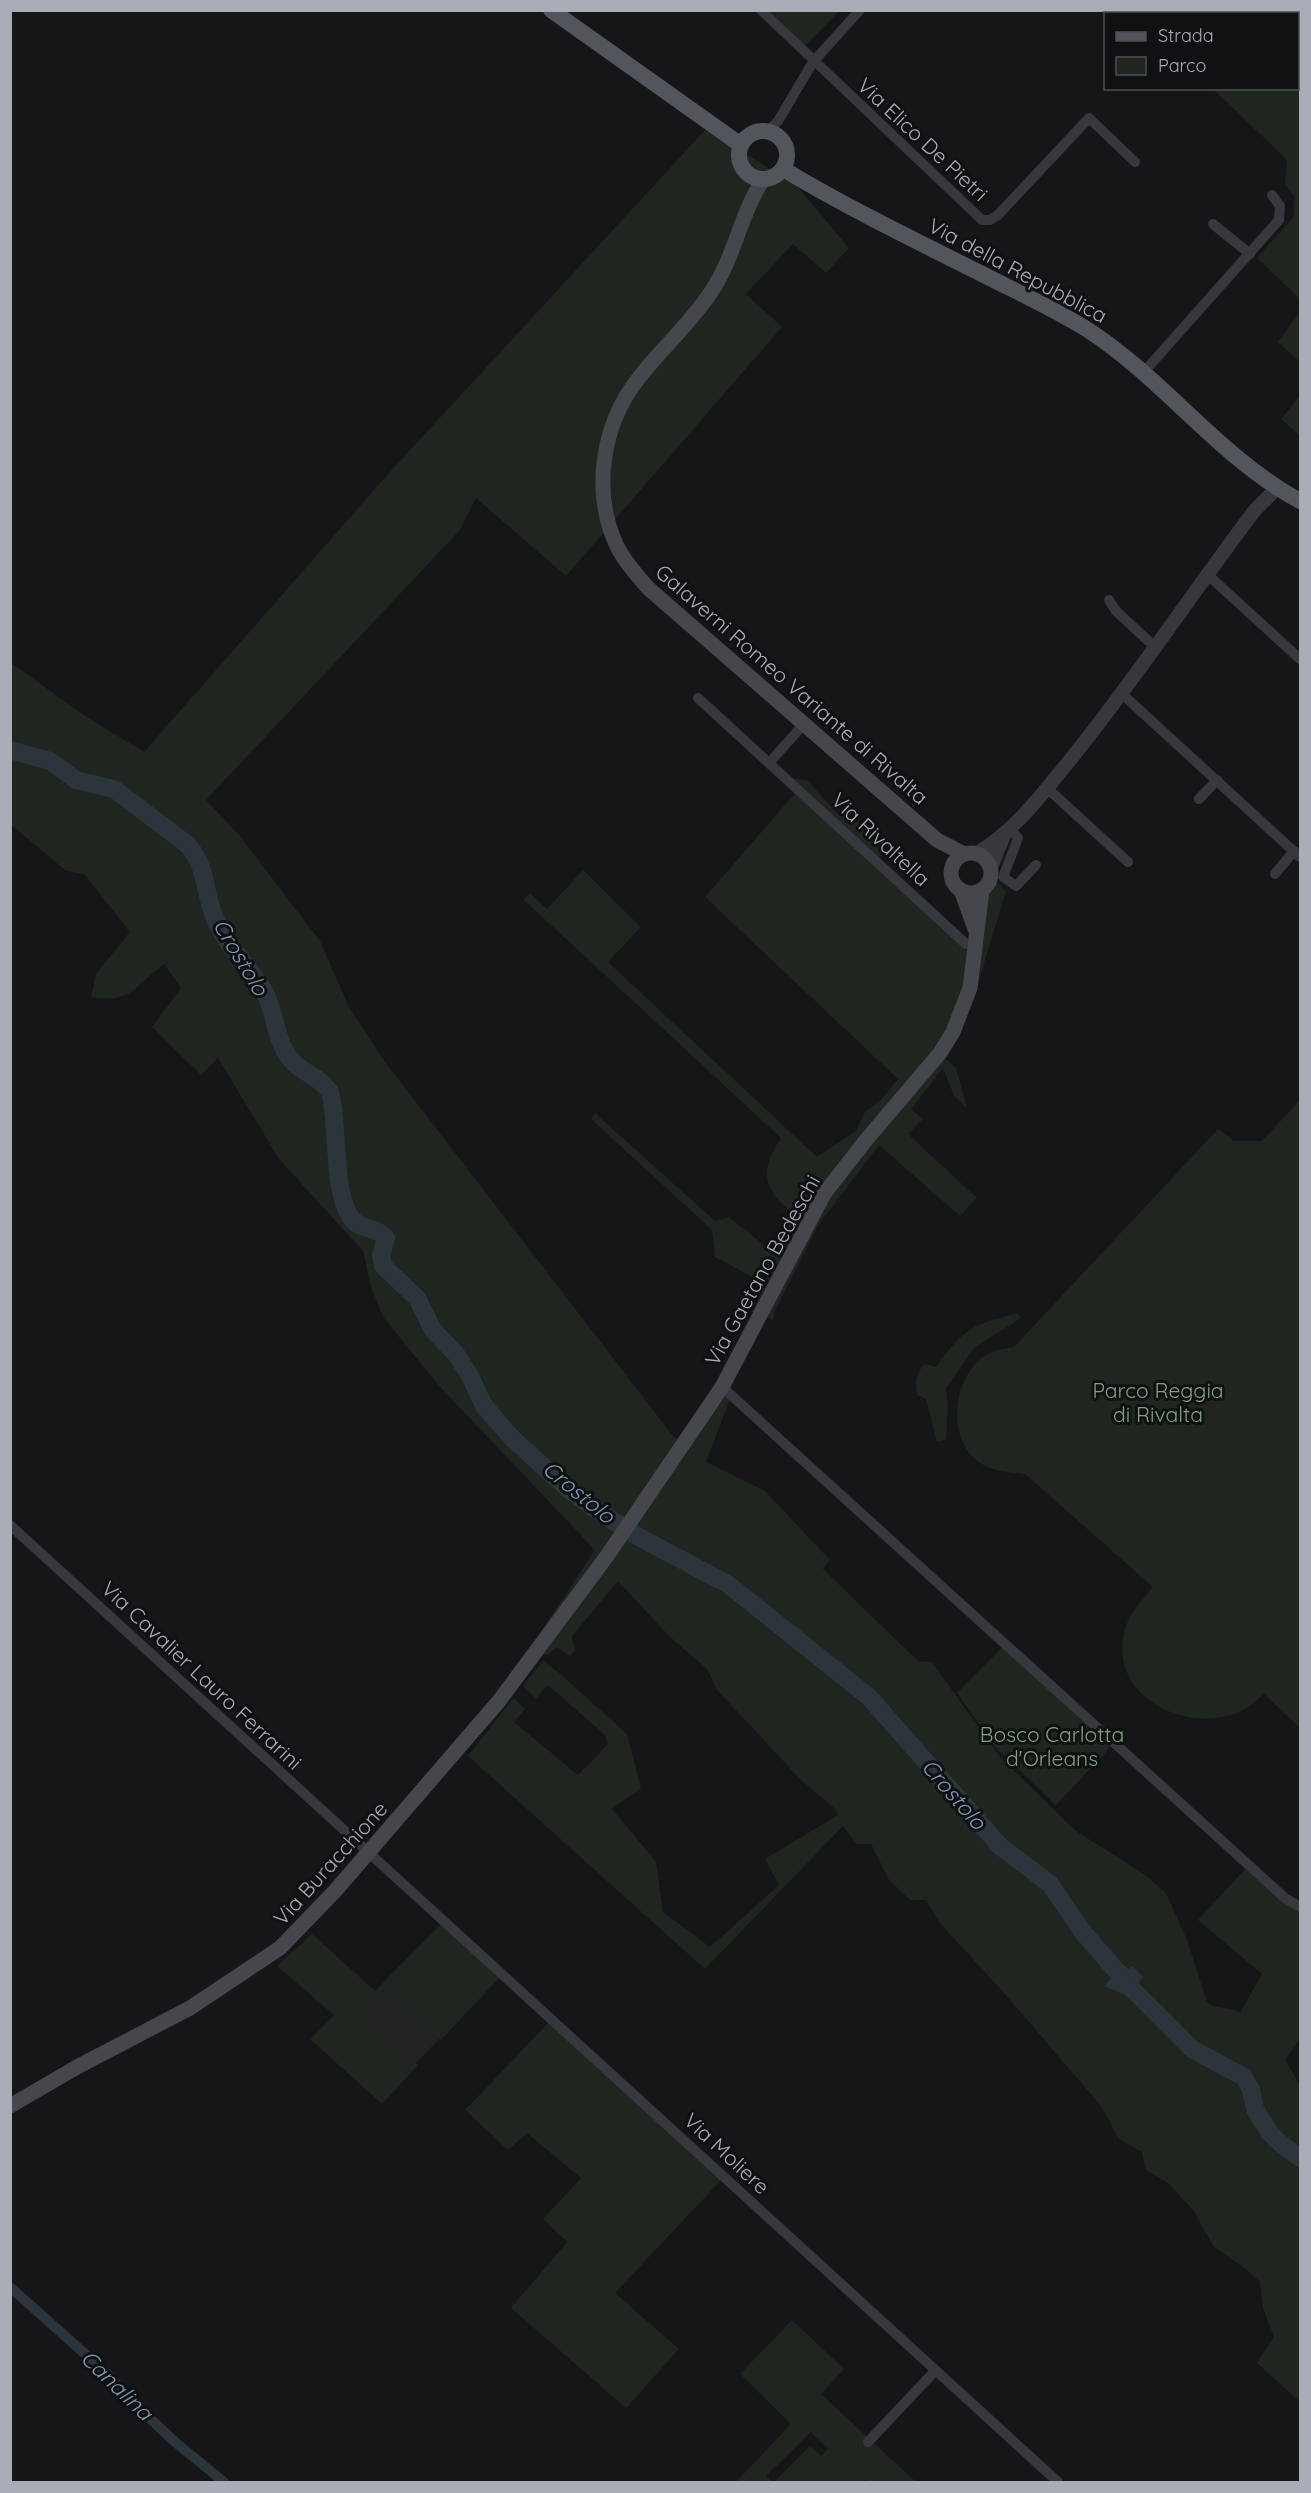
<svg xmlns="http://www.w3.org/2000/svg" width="1311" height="2493" font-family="Quicksand,sans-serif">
<rect width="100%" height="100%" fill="#161618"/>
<polygon fill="#222225" points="385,1989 440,2038 415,2064 361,2014"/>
<g fill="#1e261f">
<polygon points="770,11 839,11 805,46"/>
<polygon points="1272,11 1274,13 1135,14 1132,11"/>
<polygon points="1298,53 1300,58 1300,299 1257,258 1293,218 1295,197 1285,185 1287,160 1213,89 1298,88"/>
<path d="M 706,129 L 796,185 L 849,248 L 826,273 L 793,244 L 746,294 L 782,327 L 566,576 L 476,498 L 460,530 L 206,800 L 240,836 L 320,941 L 348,1005 L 382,1058 L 673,1436 L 685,1444 L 725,1397 L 731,1396 L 706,1462 L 765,1491 L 830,1560 L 823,1569 L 919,1662 L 932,1662 L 1000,1757 L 1076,1831 L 1144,1874 L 1166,1893 L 1187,1940 L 1207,2002 C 1217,2010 1229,2006 1240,2013 L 1262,1974 L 1198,1920 L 1249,1865 L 1300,1907 L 1300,2039 L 1285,2060 L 1300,2085 L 1300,2402 L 1257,2363 L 1274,2337 L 1263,2308 L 1260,2282 L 1246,2269 L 1214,2247 L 1193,2210 L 1168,2183 L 1146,2170 L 1142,2152 L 1119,2139 L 1101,2106 L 1005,1994 L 939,1922 L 926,1900 L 910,1900 L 889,1880 L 871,1844 L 857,1844 L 843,1826 L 705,1969 L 468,1756 L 514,1698 L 525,1709 L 514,1722 L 578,1775 L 608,1744 L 605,1735 L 548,1685 L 536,1699 L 523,1686 L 543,1661 L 558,1672 L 627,1734 L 641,1788 L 612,1809 L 656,1862 L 663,1912 L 710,1947 L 779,1885 L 765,1859 L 838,1815 L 834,1808 L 801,1780 L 717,1690 L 707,1669 L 669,1636 L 618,1581 L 572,1636 L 575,1651 L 570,1656 L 557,1647 L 549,1654 L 532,1658 L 540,1633 L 595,1550 L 441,1388 L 383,1317 L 371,1287 L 363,1251 L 279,1159 L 218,1058 L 201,1075 L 152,1027 L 181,988 L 164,964 C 134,986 133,1004 91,997 L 96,974 L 130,932 L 85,875 L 65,870 L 11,825 L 10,662 L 82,714 L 144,752 L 388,474 Z"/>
<polygon points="1300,312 1300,362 1278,342"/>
<polygon points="1300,396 1300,436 1281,419"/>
<path d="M 785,778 L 807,780 L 839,815 L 852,817 L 885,842 L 878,864 L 966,944 L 976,907 L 997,882 L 1006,891 L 972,1003 L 945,1058 L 956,1068 L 967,1108 L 954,1096 L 943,1068 L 911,1109 L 923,1119 L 908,1134 L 977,1198 L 960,1216 L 879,1145 L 819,1224 L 775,1310 L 773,1320 L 752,1312 L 766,1284 L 715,1257 L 712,1230 L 591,1119 L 595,1113 L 715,1221 L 729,1217 L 775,1254 L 790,1211 C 761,1187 761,1168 781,1138 L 524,900 L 530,893 L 547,909 L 583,870 L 641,927 L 608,962 L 817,1157 L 856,1131 L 865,1112 L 879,1102 L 898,1079 L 705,897 L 797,791 Z"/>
<path d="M 1300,1100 L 1300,1728 L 1264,1694 C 1255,1702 1246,1710 1234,1714 C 1182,1732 1110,1695 1124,1633 C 1128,1614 1141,1602 1153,1587 L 1025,1474 C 1009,1472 993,1472 980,1463 C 947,1440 952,1384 980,1359 C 990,1351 1002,1349 1014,1347 L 1218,1129 L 1234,1141 L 1262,1141 Z"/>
<path d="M 1017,1313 L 1021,1318 L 974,1348 L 946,1388 L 948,1406 L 946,1439 L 937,1442 L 926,1399 L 917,1395 C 915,1382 915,1373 925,1364 L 936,1367 C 966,1327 970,1326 1017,1313 Z"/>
<polygon points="1003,1647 1110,1742 1107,1751 1056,1805 996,1748 957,1693"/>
<polygon points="444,1921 502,1975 441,2040 385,1989 361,2014 418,2065 382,2104 310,2039 334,2015 277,1966 312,1934 375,1991"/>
<polygon points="551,2020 724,2177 615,2293 679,2349 626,2408 511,2308 567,2242 543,2219 581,2178 527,2133 508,2150 465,2110"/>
<polygon points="792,2320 844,2369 821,2394 916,2482 868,2482 865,2480 862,2482 774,2482 810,2446 821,2456 828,2449 811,2432 766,2476 773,2482 736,2482 791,2424 740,2374"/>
</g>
<polygon fill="#2c353c" points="1120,1963 1129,1969 1132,1966 1143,1977 1127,1996 1105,1986 1112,1976 1110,1964"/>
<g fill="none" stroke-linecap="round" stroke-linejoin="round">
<polyline stroke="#2c353c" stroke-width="10" points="10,2287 111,2377 127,2397 175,2442 224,2482"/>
<path stroke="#2c353c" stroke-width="18" d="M 10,750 L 50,761 L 76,780 L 114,789 L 188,845 C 208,868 204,895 216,921 C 228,948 251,968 265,993 C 275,1012 275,1035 286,1053 C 297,1072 319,1075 330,1092 C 339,1124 332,1191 351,1218 C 360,1231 377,1226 386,1238 L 381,1255 L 383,1266 L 417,1298 L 433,1330 L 456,1354 L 470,1376 L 484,1406 L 513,1439 L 568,1489 L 595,1509 L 637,1536 L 729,1585 L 869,1697 L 1000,1846 L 1050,1884 L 1082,1931 L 1133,1990 L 1192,2049 L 1244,2077 L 1251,2090 L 1255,2109 L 1269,2132 L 1280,2143 L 1300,2158"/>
<g stroke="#37383d" stroke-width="10">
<polyline points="761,10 982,220 990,220 998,215 1089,118 1135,162"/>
<polyline points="767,132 778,121 813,62 860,10"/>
<polyline points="1213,224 1250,254"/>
<polyline points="1143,373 1279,220 1280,206 1272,195"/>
<polyline points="1208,575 1300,659"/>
<polyline points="1109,600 1116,611 1155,647"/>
<polyline points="1121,693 1300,857"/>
<polyline points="698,698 966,944"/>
<polyline points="769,763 803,725"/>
<polyline points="1047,788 1128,862"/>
<polyline points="1199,799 1217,780"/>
<polyline points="1010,829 1018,838 1003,877 1016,886 1036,865"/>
<polyline points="1275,874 1294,851"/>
<polyline points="722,1387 1285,1898 1300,1907"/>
<polyline points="10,1525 1058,2482"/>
<polyline points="868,2442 934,2372"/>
</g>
<g stroke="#37383d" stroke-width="14">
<path d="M 977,853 C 1015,831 1042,794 1070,760 C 1135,680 1192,593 1255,510 L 1277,488"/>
<polyline points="991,867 1003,838"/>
</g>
<g stroke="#45474d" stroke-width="15">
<path d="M 763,180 C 740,214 735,257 711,292 C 690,324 661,349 638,379 C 602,425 592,491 616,544 C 623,560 637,575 648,588 L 937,840 L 964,854"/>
<circle cx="971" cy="873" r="20"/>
<polyline points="961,890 975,929"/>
<polyline points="10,2106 77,2067 190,2008 280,1948 335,1891 499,1701 607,1556 722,1387 824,1194 866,1140 940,1053 953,1032 970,988 982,890"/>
</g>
<g stroke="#53555c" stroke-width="16">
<polyline points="551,10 741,145"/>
<circle cx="763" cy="155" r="24"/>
<path d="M 783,169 C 848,208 916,241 984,275 C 1019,293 1055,309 1088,330 C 1165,380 1220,458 1300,501"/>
</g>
</g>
<g text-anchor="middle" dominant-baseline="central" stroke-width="6" stroke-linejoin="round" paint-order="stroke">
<g font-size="21" fill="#a8adb8" stroke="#111113">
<text transform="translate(923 139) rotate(43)">Via Elico De Pietri</text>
<text transform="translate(1018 270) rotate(28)">Via della Repubblica</text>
<text transform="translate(792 684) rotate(41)">Galaverni Romeo Variante di Rivalta</text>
<text transform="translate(881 839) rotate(43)">Via Rivaltella</text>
<text transform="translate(762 1270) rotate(-61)">Via Gaetano Bedeschi</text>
<text transform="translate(202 1675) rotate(43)">Via Cavalier Lauro Ferrarini</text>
<text transform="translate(330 1863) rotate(-48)">Via Buracchione</text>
<text transform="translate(727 2153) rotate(43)">Via Moliere</text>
</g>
<g font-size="21" fill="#7fa381" stroke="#111113">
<text x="1158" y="1390">Parco Reggia<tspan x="1158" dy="24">di Rivalta</tspan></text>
<text x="1052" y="1734">Bosco Carlotta<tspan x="1052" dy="24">d'Orleans</tspan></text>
</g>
<g font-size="22" font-style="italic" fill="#7f9bb3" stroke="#111113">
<text transform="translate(241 957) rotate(59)">Crostolo</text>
<text transform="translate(579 1492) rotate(39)">Crostolo</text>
<text transform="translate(954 1794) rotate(49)">Crostolo</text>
<text transform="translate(117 2385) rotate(44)">Canalina</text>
</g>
</g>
<rect width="1311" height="2493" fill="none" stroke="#a8adb8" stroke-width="24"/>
<rect x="1104" y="12" width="195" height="78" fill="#111113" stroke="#4d4f55" stroke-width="1.5"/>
<rect x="1116" y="32" width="30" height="9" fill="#53555c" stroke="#4d4f55" stroke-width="1.5"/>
<text x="1158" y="42" font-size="18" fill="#a8adb8">Strada</text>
<rect x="1116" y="57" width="30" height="18" fill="#1e261f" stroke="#4d4f55" stroke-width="1.5"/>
<text x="1158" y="72" font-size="18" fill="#a8adb8">Parco</text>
</svg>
